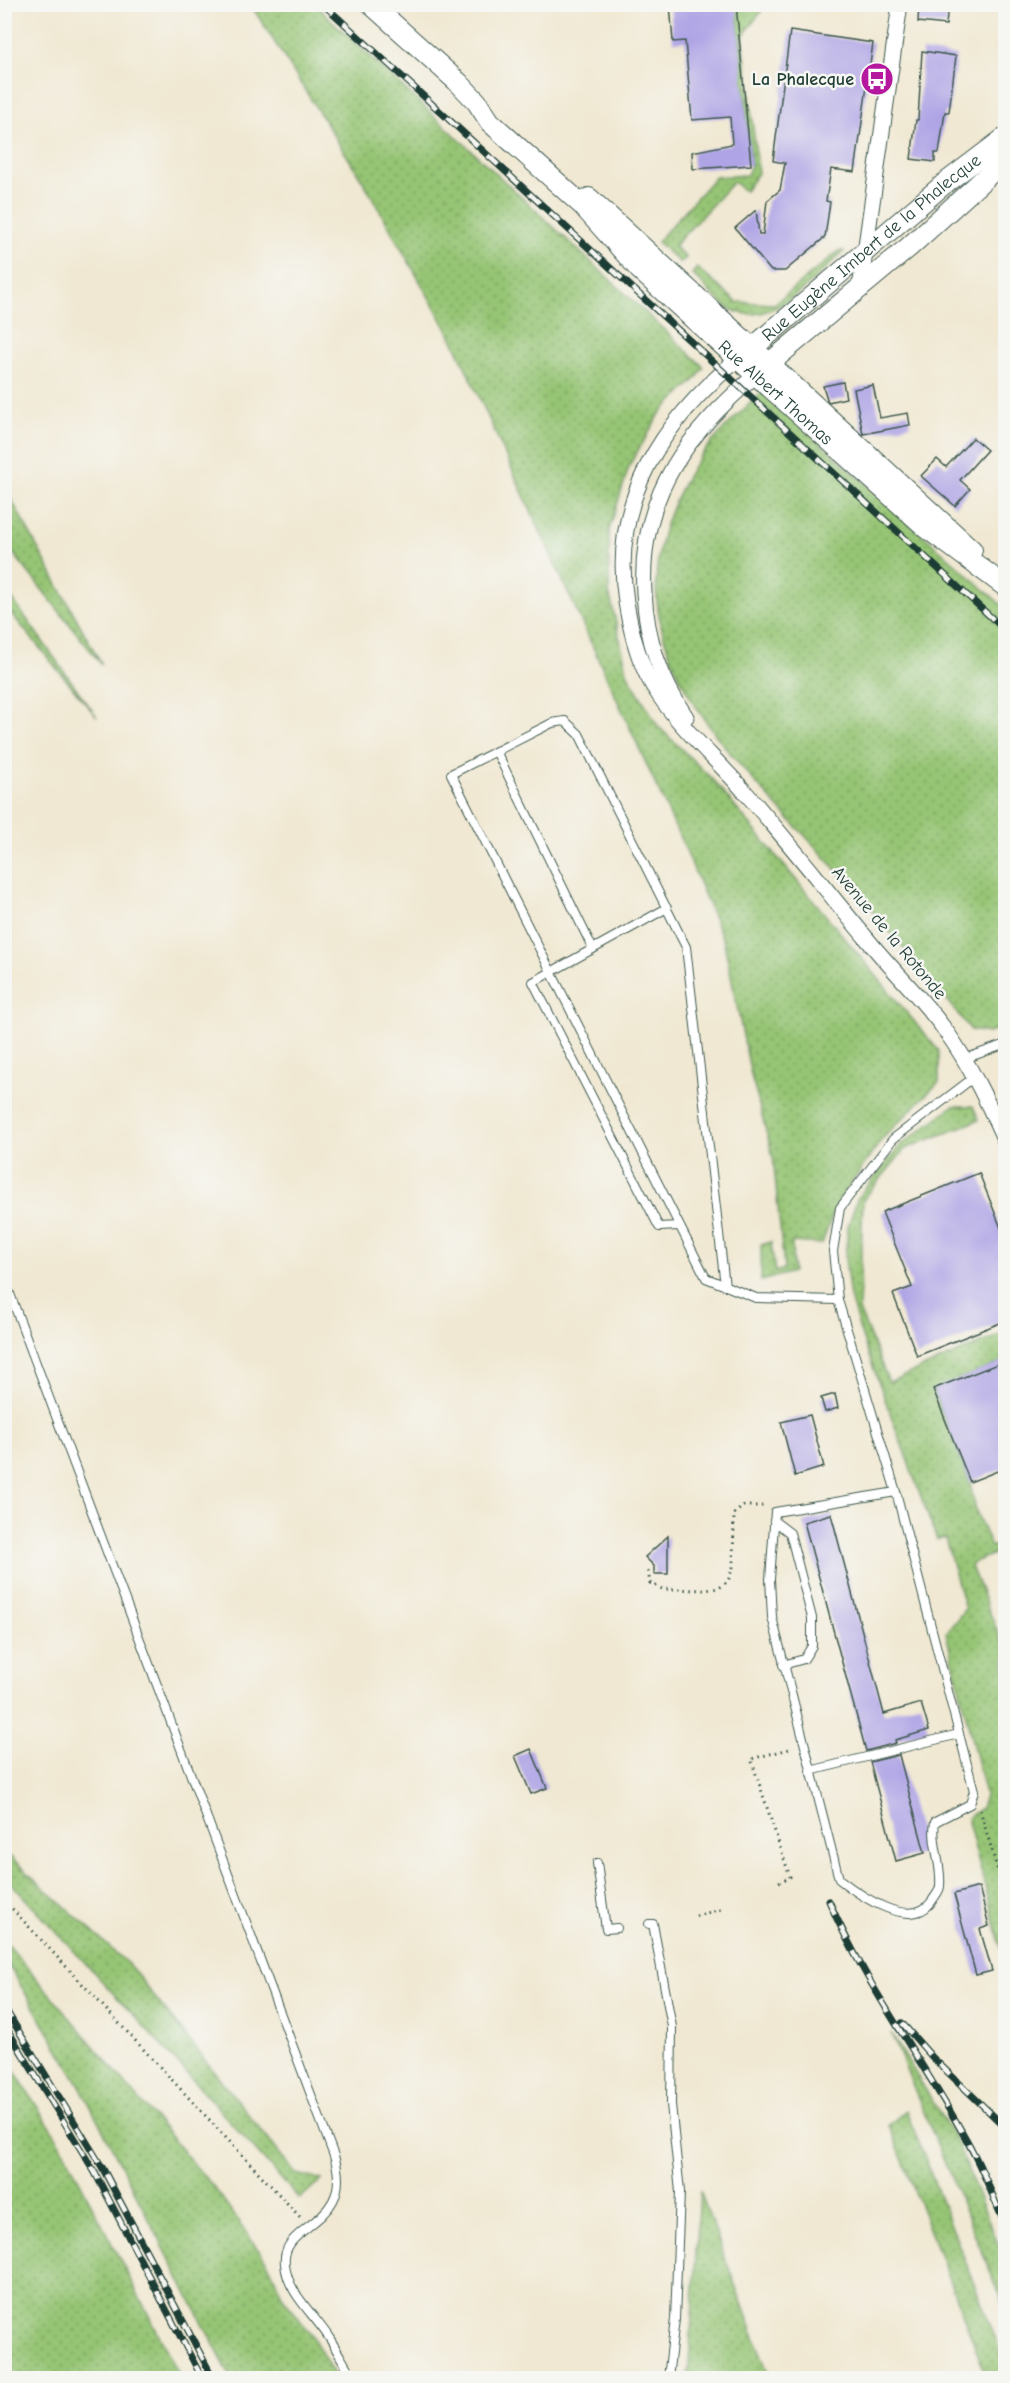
<svg xmlns="http://www.w3.org/2000/svg" width="1010" height="2383" font-family="'Comic Neue',sans-serif">
<defs>
<pattern id="green-dots" width="8" height="8" patternUnits="userSpaceOnUse" patternTransform="scale(1.5)"><rect width="8" height="8" fill="#96c575"/><path d="M2 2h.1M6 6h.1" fill="none" stroke="#7aa161" stroke-width="1.8" stroke-linecap="round"/></pattern>
</defs>
<rect width="100%" height="100%" fill="#f6f6f2"/>
<filter id="ink" filterUnits="userSpaceOnUse"><feTurbulence type="fractalNoise" baseFrequency=".0167" numOctaves="2"/><feDisplacementMap in="SourceGraphic" scale="12" xChannelSelector="R" yChannelSelector="G"/><feConvolveMatrix kernelMatrix="1 2 1 2 8 2 1 2 1" color-interpolation-filters="sRGB"/></filter>
<filter id="wash" filterUnits="userSpaceOnUse"><feTurbulence type="fractalNoise" baseFrequency=".008" numOctaves="4" result="noise"/><feDisplacementMap in="SourceGraphic" scale="24" xChannelSelector="R" yChannelSelector="G"/><feGaussianBlur stdDeviation="1.35" result="paint"/><feColorMatrix in="noise" values="0 0 0 0 0 0 0 0 0 0 0 0 0 0 0 0 0 1.4 0 .05"/><feComposite in="paint" operator="in"/></filter>
<g filter="url(#wash)">
<rect width="100%" height="100%" fill="#f0e8d2"/>
<g fill="url(#green-dots)" stroke="#5a8154" stroke-width="1.5">
<polygon points="251,5 315,5 704,367 696,379 661,412 630,464 609,530 609,592 628,675 658,726 712,779 939,1051 939,1082 882,1139 836,1205 822,1244 792,1242 793,1272 761,1281 761,1245 771,1242 775,1272 784,1269 773,1157 751,1075 724,942 686,851 452,338 364,183"/>
<polygon points="736,5 766,5 743,36 758,173 745,191 733,182 674,246 686,258 680,263 657,242 715,177 747,175 751,165"/>
<path d="M 839,251 L 844,251 C 816,276 772,331 730,309 C 716,301 704,285 692,274 L 697,268 L 737,302 L 774,304 Z"/>
<path d="M 762,391 L 1005,608 L 1005,1026 L 989,1033 L 971,1030 C 922,971 874,910 822,854 C 738,763 619,658 667,521 C 676,496 688,471 705,450 C 722,429 743,411 762,391 Z"/>
<polygon points="5,488 102,665 5,543"/>
<polygon points="5,589 97,717 5,606"/>
<polygon points="953,1106 973,1106 979,1120 905,1149 863,1200 859,1310 889,1382 1005,1333 1005,1361 933,1390 970,1482 976,1511 991,1547 1005,1542 1005,1549 970,1564 1005,1650 1005,1962 967,1818 981,1808 985,1795 946,1633 965,1609 945,1538 937,1540 862,1337 850,1298 845,1259 848,1226 858,1197 901,1145"/>
<polygon points="5,1852 129,1965 296,2174 322,2180 299,2199 166,2050 5,1877"/>
<polygon points="4,1940 220,2195 269,2265 283,2297 312,2336 336,2378 231,2378 78,2082 5,1959"/>
<polygon points="891,2033 955,2138 1005,2261 1005,2307"/>
<polygon points="5,2056 58,2139 181,2378 5,2378"/>
<polygon points="906,2110 1005,2363 1005,2378 987,2378 889,2125"/>
<polygon points="700,2191 770,2378 688,2378"/>
</g>
<g id="blocks">
<g fill="#afa4e5">
<polygon points="670,4 736,4 751,165 693,169 692,152 732,144 730,117 692,120 685,41 673,42"/>
<polygon points="919,4 948,4 946,25 918,22"/>
<polygon points="790,31 873,43 855,172 831,169 826,201 830,202 825,237 785,271 771,271 735,228 756,210 759,234 763,234 767,201 780,190 785,163 773,161"/>
<polygon points="922,51 956,56 949,112 945,112 939,153 935,153 935,162 911,159 916,120 918,120"/>
<polygon points="843,382 846,398 828,402 823,386"/>
<polygon points="873,385 880,418 908,413 910,425 863,434 854,389"/>
<polygon points="973,438 987,450 960,480 970,489 955,506 921,476 937,459 946,467"/>
<polygon points="979,1173 1005,1238 1005,1321 917,1356 893,1294 912,1287 882,1212"/>
<polygon points="1005,1361 1005,1468 970,1482 933,1389"/>
<polygon points="835,1394 838,1408 825,1412 821,1398"/>
<polygon points="810,1415 824,1467 795,1476 781,1422"/>
<polygon points="831,1514 884,1714 921,1703 929,1730 895,1740 896,1743 866,1751 804,1522"/>
<polygon points="668,1536 668,1574 654,1574 654,1566 645,1557"/>
<polygon points="531,1749 547,1788 531,1794 515,1756"/>
<polygon points="899,1755 925,1853 896,1861 870,1762"/>
<polygon points="979,1887 989,1926 980,1929 992,1971 976,1975 954,1894"/>
</g>
</g>
</g>
<g filter="url(#ink)">
<use href="#blocks" fill-opacity="0" stroke="#3e574c" stroke-width="1.5"/>
<g fill="none" stroke-linecap="round" stroke-linejoin="round">
<defs>
<g id="service">
<polyline points="496,751 593,949"/>
<polyline points="667,908 533,982 659,1227 679,1226"/>
<polyline points="964,1059 1006,1044"/>
<path d="M 4,1278 L 334,2156 C 356,2226 280,2222 285,2264 C 287,2293 315,2315 330,2339 C 338,2352 345,2365 353,2378"/>
<polyline points="725,1286 686,947 579,734 565,721 552,723 451,774 706,1278 756,1298 838,1300"/>
<path d="M 896,1492 L 775,1512 L 770,1579 L 772,1617 L 839,1879 C 858,1894 911,1932 932,1901 C 935,1896 940,1891 940,1886 C 942,1863 931,1843 935,1822 L 970,1804 L 974,1791 L 896,1492 L 838,1300 L 833,1251 L 840,1208 L 893,1139 L 973,1078"/>
<polyline points="774,1521 790,1533 812,1618 812,1646 804,1659 783,1665"/>
<polyline points="810,1771 959,1734"/>
<polyline points="597,1863 606,1929 617,1928"/>
<polyline points="649,1924 653,1924 672,2027 671,2104 680,2192 675,2319 668,2378"/>
</g>
<g id="minor">
<polyline points="860,288 900,4"/>
<path d="M 738,359 C 662,422 610,500 626,602 C 630,627 636,652 647,675 C 670,720 713,755 745,792 C 787,840 826,890 867,939 C 892,970 922,998 945,1030 C 970,1064 989,1105 1006,1143"/>
<path d="M 686,717 C 636,644 628,543 674,466 C 695,431 725,401 756,375"/>
</g>
<g id="tertiary">
<path id="s1" d="M 371,4 L 459,83 L 477,102 L 490,122 L 582,205 L 640,270 L 679,306 L 928,529 L 1006,587"/>
<polyline points="589,198 972,550"/>
<path id="s2" d="M 743,356 L 944,184 L 1006,137"/>
<polyline points="760,371 909,247 1006,159"/>
</g>
</defs>
<use href="#service" stroke="#3e574c" stroke-width="10"/>
<use href="#minor" stroke="#3e574c" stroke-width="17"/>
<use href="#tertiary" stroke="#3e574c" stroke-width="22"/>
<g stroke="#3e574c" stroke-width="3" stroke-dasharray="1.5 4.5" stroke-linecap="butt">
<polyline points="648,1571 650,1583 662,1589 704,1590 719,1588 728,1581 733,1567 734,1514 743,1506 766,1506"/>
<polyline points="980,1810 998,1871 1006,1882"/>
<polyline points="779,1882 790,1877 751,1759 793,1748"/>
<polyline points="4,1900 300,2217"/>
<polyline points="696,1916 721,1909"/>
</g>
<use href="#service" stroke="#fff" stroke-width="8"/>
<use href="#minor" stroke="#fff" stroke-width="15"/>
<use href="#tertiary" stroke="#fff" stroke-width="20"/>
<defs>
<g id="rail">
<polyline points="323,4 1006,631"/>
<path d="M 829,1901 C 865,1985 922,2059 966,2139 C 982,2167 993,2197 1006,2227"/>
<polyline points="4,2007 102,2167 213,2378"/>
<polyline points="902,2023 933,2058 1006,2128"/>
<polyline points="4,2024 94,2171 202,2378"/>
</g>
</defs>
<use href="#rail" stroke="#1f3d34" stroke-width="7"/>
<use href="#rail" stroke="#f6f6f2" stroke-width="4.5" stroke-dasharray="14" stroke-linecap="butt"/>
</g>
</g>
<defs>
<symbol id="bus-disc" viewBox="-11 -11 22 22"><circle r="9.5" fill="#b5179e" stroke="#f6f6f2"/><path d="M-5-6H5V4H4V6H2V4H-2V6H-4V4H-5ZM-3.5-4V0h7V-4ZM-3.5 1.2v1.5H-2V1.2ZM2 1.2v1.5H3.5V1.2Z" fill="#fff"/></symbol>
</defs>
<g fill-rule="evenodd">
<use href="#bus-disc" x="858" y="60" width="38" height="38"/>
</g>
<g text-anchor="middle" dominant-baseline="central" stroke-width="5" stroke-linejoin="round" paint-order="stroke">
<g font-size="18" font-weight="bold" fill="#1f3d34" stroke="#f6f6f2" text-anchor="end">
<text x="854" y="79">La Phalecque</text>
</g>
<g font-size="18" fill="#1f3d34" stroke="#f6f6f2">
<text stroke="none"><textPath href="#s2" startOffset="168">Rue Eugène Imbert de la Phalecque</textPath></text>
<text stroke="none"><textPath href="#s1" startOffset="562">Rue Albert Thomas</textPath></text>
<text transform="translate(889 933) rotate(50)">Avenue de la Rotonde</text>
</g>
</g>
<rect width="1010" height="2383" fill="none" stroke="#f6f6f2" stroke-width="24"/>
</svg>
